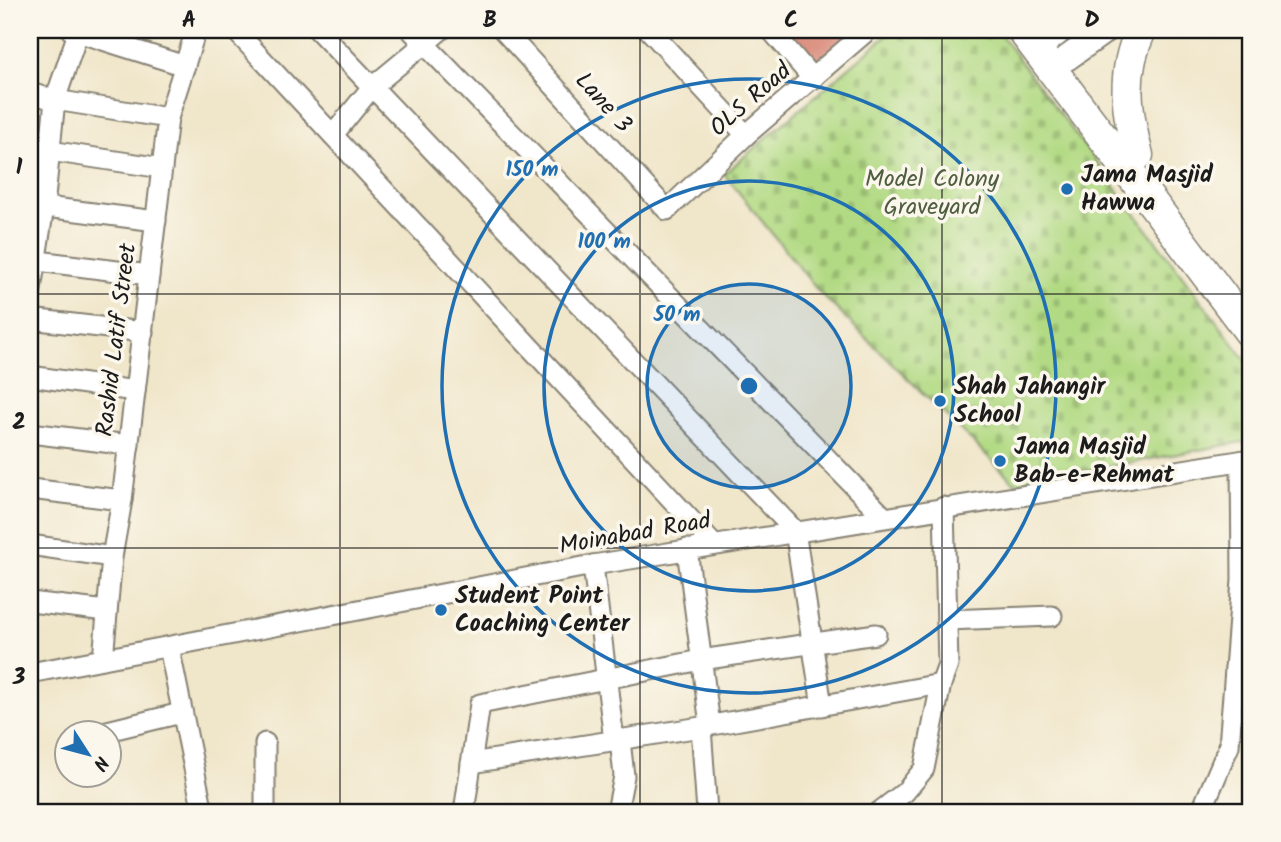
<svg xmlns="http://www.w3.org/2000/svg" width="1281" height="842" viewBox="0 0 1281 842" font-family="Kalam,sans-serif">
<style>
.cemetery{fill:url(#cemetery-stones);stroke:#677b50;stroke-width:2}
.building{fill:#db9181}
.lines{fill:none;stroke-linecap:round;stroke-linejoin:round}
.minor-casing{stroke:#868173;stroke-width:23}
.major-casing{stroke:#868173;stroke-width:28}
.highway-casing{stroke:#868173;stroke-width:33}
.minor{stroke:#fff;stroke-width:19}
.major{stroke:#fff;stroke-width:24}
.highway{stroke:#fff;stroke-width:30}
.grid{fill:none;stroke:#1c1c1c;stroke-width:2;stroke-opacity:0.55}
.ring{fill:none;stroke:#1f6fb2;stroke-width:3.5}
.poi-dot{fill:#1f6fb2;stroke:#fbf7ec;stroke-width:2.5}
.labels{text-anchor:middle;dominant-baseline:central;stroke-width:7;stroke-linejoin:round;paint-order:stroke}
.street-label{font-size:24px;fill:#1c1c1c;stroke:#fbf7ec}
.poi-label{font-size:24px;font-weight:bold;fill:#1c1c1c;stroke:#fbf7ec;text-anchor:start}
.park-label{font-size:24px;fill:#505e40;stroke:#fbf7ec}
.centre{fill:#1f6fb2;stroke:#fbf7ec;stroke-width:3.5}
.ring-label{font-size:21px;text-anchor:middle;font-weight:bold;fill:#1f6fb2;stroke:#fbf7ec;stroke-width:7;stroke-linejoin:round;paint-order:stroke}
.neatline{fill:none;stroke:#1c1c1c;stroke-width:2.5}
.grid-label{font-size:23px;text-anchor:middle;font-weight:bold;fill:#1c1c1c}
</style>
<defs>
<pattern id="cemetery-stones" width="16" height="16" patternUnits="userSpaceOnUse" patternTransform="scale(1.75)"><rect width="16" height="16" fill="#b2da84"/><path d="M2 7V4a2 2 0 0 1 4 0v3zM10 15v-3a2 2 0 0 1 4 0v3z" fill="#98ba71"/></pattern>
</defs>
<rect width="100%" height="100%" fill="#fbf7ec"/>
<filter id="ink" filterUnits="userSpaceOnUse"><feTurbulence type="fractalNoise" baseFrequency=".0143" numOctaves="2"/><feDisplacementMap in="SourceGraphic" scale="14" xChannelSelector="R" yChannelSelector="G"/><feConvolveMatrix kernelMatrix="1 2 1 2 8 2 1 2 1" color-interpolation-filters="sRGB"/></filter>
<filter id="wash" filterUnits="userSpaceOnUse"><feTurbulence type="fractalNoise" baseFrequency=".00686" numOctaves="4" result="noise"/><feDisplacementMap in="SourceGraphic" scale="28" xChannelSelector="R" yChannelSelector="G"/><feGaussianBlur stdDeviation="1.57" result="paint"/><feColorMatrix in="noise" values="0 0 0 0 0 0 0 0 0 0 0 0 0 0 0 0 0 1.4 0 .05"/><feComposite in="paint" operator="in"/></filter>
<g filter="url(#wash)">
<rect width="100%" height="100%" fill="#f0e6ca"/>
<!-- cemetery -->
<polygon class="cemetery" points="893,30 997,30 1251,367 1251,446 1242,442 1016,484 819,292 724,174"/>
<g id="blocks">
<!-- building -->
<polygon class="building" points="780,30 851,30 853,32 812,67"/>
</g>
</g>
<g filter="url(#ink)">
<use href="#blocks" fill-opacity="0" stroke="#868173" stroke-width="2"/>
<g class="lines">
<defs>
<g id="minor">
<polyline points="71,30 185,66"/>
<polyline points="235,30 714,545"/>
<polyline points="318,30 795,531 822,706"/>
<polyline points="411,30 884,517"/>
<polyline points="503,30 667,210 746,135 868,30"/>
<polyline points="649,30 746,135"/>
<polyline points="771,30 813,79"/>
<polyline points="30,93 55,100 168,118"/>
<polyline points="333,135 372,87 441,30"/>
<polyline points="30,148 162,168"/>
<polyline points="30,205 156,221"/>
<polyline points="30,260 149,275"/>
<polyline points="30,296 44,207 55,100 79,30"/>
<polyline points="30,319 143,332"/>
<polyline points="30,376 135,391"/>
<polyline points="30,433 129,445"/>
<polyline points="30,489 122,500"/>
<polyline points="30,545 112,557"/>
<polyline points="687,549 710,725"/>
<polyline points="593,565 614,741"/>
<polyline points="30,602 107,611"/>
<polyline points="947,620 1052,616"/>
<polyline points="169,647 203,812"/>
<polyline points="103,659 112,557 122,500 168,118 196,30"/>
<polyline points="1235,668 1251,689"/>
<polyline points="30,673 593,565 1251,459"/>
<polyline points="701,727 707,812"/>
<polyline points="95,734 181,713"/>
<polyline points="265,743 265,812"/>
<polyline points="471,763 701,727 941,684"/>
<polyline points="464,812 480,704 701,660 876,634"/>
<polyline points="617,812 624,776 620,740"/>
<polyline points="879,812 905,792 924,769 941,684 948,665 944,507"/>
<polyline points="1201,812 1229,746 1242,580 1241,461"/>
</g>
<g id="major">
<polyline points="1037,49 1061,30"/>
<polyline points="1067,58 1106,30"/>
</g>
<g id="highway">
<polyline points="1022,30 1251,334"/>
<path d="M1138,155C1126,111 1121,72 1141,30"/>
</g>
</defs>
<!-- minor casing -->
<use href="#minor" class="minor-casing"/>
<!-- major casing -->
<use href="#major" class="major-casing"/>
<!-- highway casing -->
<use href="#highway" class="highway-casing"/>
<!-- minor -->
<use href="#minor" class="minor"/>
<!-- major -->
<use href="#major" class="major"/>
<!-- highway -->
<use href="#highway" class="highway"/>
</g>
</g>
<!-- grid -->
<path class="grid" d="M340,30V812M640,30V812M942,30V812M30,294H1251M30,548H1251"/>
<!-- distance rings -->
<circle cx="749" cy="386" r="102" fill="#1f6fb2" fill-opacity=".12"/>
<g class="ring">
<circle cx="749" cy="386" r="102"/>
<circle cx="749" cy="386" r="205"/>
<circle cx="749" cy="386" r="307"/>
</g>
<!-- markers -->
<g class="poi-dot">
<circle cx="1067" cy="189" r="7"/>
<circle cx="940" cy="401" r="7"/>
<circle cx="1000" cy="461" r="7"/>
<circle cx="441" cy="610" r="7"/>
</g>
<g class="labels">
<!-- street labels -->
<g class="street-label">
<text transform="translate(751 100) rotate(-41)">OLS Road</text>
<text transform="translate(603 103) rotate(48)">Lane 3</text>
<text transform="translate(117 340) rotate(-83)">Rashid Latif Street</text>
<text transform="translate(635 534) rotate(-10)">Moinabad Road</text>
</g>
<!-- poi labels -->
<g class="poi-label">
<text x="1081" y="175">Jama Masjid<tspan x="1081" dy="28">Hawwa</tspan></text>
<text x="954" y="387">Shah Jahangir<tspan x="954" dy="28">School</tspan></text>
<text x="1014" y="447">Jama Masjid<tspan x="1014" dy="28">Bab-e-Rehmat</tspan></text>
<text x="455" y="596">Student Point<tspan x="455" dy="28">Coaching Center</tspan></text>
</g>
<!-- park labels -->
<g class="park-label">
<text x="932" y="179">Model Colony<tspan x="932" dy="28">Graveyard</tspan></text>
</g>
</g>
<circle cx="749" cy="386" r="10" class="centre"/>
<g class="ring-label">
<text x="532" y="176">150 m</text>
<text x="604" y="248">100 m</text>
<text x="677" y="321">50 m</text>
</g>
<!-- margin -->
<rect width="1281" height="842" fill="none" stroke="#fbf7ec" stroke-width="77"/>
<!-- north arrow -->
<g transform="translate(88 754) rotate(126)"><circle r="33" fill="#fbf7ec" stroke="#a29f99" stroke-width="2"/>
<path d="M0-5L12 26L0 18L-12 26Z" fill="#1f6fb2"/>
<text y="-10" font-size="19" font-weight="bold" text-anchor="middle" fill="#1c1c1c">N</text>
</g>
<rect x="38" y="38" width="1204" height="766" class="neatline"/>
<g class="grid-label">
<text x="189" y="27">A</text>
<text x="490" y="27">B</text>
<text x="791" y="27">C</text>
<text x="1092" y="27">D</text>
<text x="19" y="174">1</text>
<text x="19" y="429">2</text>
<text x="19" y="684">3</text>
</g>
</svg>
